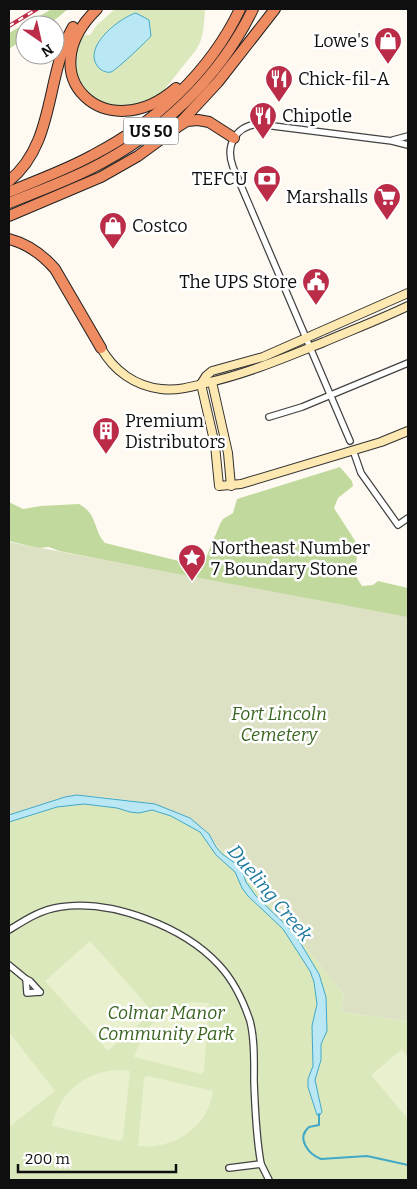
<svg xmlns="http://www.w3.org/2000/svg" width="417" height="1189" viewBox="0 0 417 1189" font-family="Bitter,serif">
<style>
.green{fill:#dae8bc}
.forest{fill:#c1d99c}
.cemetery{fill:#dce1c3}
.pitch{fill:#e9f0ce}
.water{fill:#b9e7f4;stroke:#42a8c8}
.lines{fill:none;stroke-linecap:round;stroke-linejoin:round}
.stream{stroke:#42a8c8;stroke-width:2}
.street-casing{stroke:#424242;stroke-width:8}
.secondary-casing{stroke:#313131;stroke-width:10}
.highway-casing{stroke:#202020;stroke-width:12}
.street{stroke:#fff;stroke-width:5.5}
.secondary{stroke:#fce8b0;stroke-width:8}
.highway{stroke:#ef8b60;stroke-width:10}
.rail-casing{stroke:#bb2c49;stroke-width:4}
.rail{stroke:#fff;stroke-width:2;stroke-dasharray:5.5;stroke-linecap:butt}
.labels{text-anchor:middle;dominant-baseline:central;stroke-width:5;stroke-linejoin:round;paint-order:stroke}
.shield{fill:#fff;stroke:#575757;stroke-width:1}
.shield-label{font-size:16px;font-weight:bold;fill:#0f0f0f}
.poi-label{font-size:18px;fill:#0f0f0f;stroke:#fff;text-anchor:start}
.park-label{font-size:18px;font-style:italic;fill:#3a6521;stroke:#fff}
.water-label{font-size:19px;font-style:italic;fill:#1c799d;stroke:#fff}
</style>
<rect width="100%" height="100%" fill="#fefaf2"/>
<!-- green -->
<g class="green">
<path d="M115,9H205C204,24 204,38 196,50L160,95L130,106H107L89,94L79,80L75,68V53L83,35H90L97,25Z"/>
<polygon points="97,796 132,801 196,824 239,868 291,929 344,995 341,1012 408,1021 408,1180 9,1180 9,815 67,800"/>
</g>
<!-- forest -->
<g class="forest">
<path d="M52,9H68C49,25 50,25 25,25V38L9,49V33Z"/>
<path d="M340,467L352,481L353,486L338,498L334,508L359,547L354,573L362,586L373,585L378,581L408,588V620L59,551L49,547L38,548L9,541V502L23,509L41,506L79,504C98,514 93,530 105,543L179,561L194,568L206,558L220,524L223,519L233,513L237,499Z"/>
</g>
<!-- cemetery -->
<polygon class="cemetery" points="9,542 408,617 408,1021 341,1012 344,995 291,929 239,868 196,824 132,801 97,796 67,800 9,815"/>
<!-- pitch -->
<g class="pitch">
<polygon points="90,941 153,1012 108,1051 45,981"/>
<path d="M192,1002L209,1003L204,1071L201,1074L134,1057C145,1025 160,1011 192,1002Z"/>
<polygon points="9,1032 55,1091 9,1127"/>
<polygon points="402,1049 408,1057 408,1119 371,1075"/>
<path d="M117,1070L130,1071L123,1138L120,1141L52,1126C58,1094 84,1072 117,1070Z"/>
<path d="M148,1076L213,1091C208,1128 173,1150 138,1146L144,1078Z"/>
</g>
<!-- water -->
<g class="water">
<path d="M136,13L149,20L151,36C146,42 115,71 111,72C107,73 103,71 100,69C79,49 119,18 136,13Z"/>
<polygon points="77,795 155,804 190,818 209,834 216,847 222,854 238,865 242,871 246,882 256,896 295,934 319,974 326,997 327,1031 321,1044 321,1060 315,1080 322,1112 319,1116 317,1115 308,1087 308,1079 313,1066 312,1026 317,1004 314,982 310,971 283,929 248,896 242,888 235,872 216,855 200,832 171,816 152,810 139,813 130,812 117,808 84,804 57,807 9,822 9,815 65,797"/>
</g>
<g class="lines">
<!-- stream -->
<path class="stream" d="M319,1114V1125L309,1127C296,1138 308,1154 321,1159L367,1156L408,1165"/>
<defs>
<g id="street">
<polyline points="393,140 408,136"/>
<polyline points="269,417 302,407 408,363"/>
<path d="M350,441L233,167C225,146 235,127 257,124L392,141L408,145"/>
<polyline points="353,450 361,473 398,525 408,518"/>
<path d="M9,930C25,920 40,910 60,907C112,899 184,927 219,965C234,981 243,1000 250,1021C255,1040 254,1062 254,1081C255,1109 256,1137 261,1164"/>
<polyline points="9,965 26,979 27,993 40,992"/>
<polyline points="26,979 30,981 40,992"/>
<polyline points="229,1168 261,1164 269,1180"/>
</g>
<g id="secondary">
<polyline points="408,293 263,357 212,371 206,376 201,384 215,445 219,486 241,484 381,442 408,431"/>
<path d="M101,348C114,371 135,386 161,389C177,391 191,387 206,383C249,373 284,358 324,342C352,330 381,319 408,306"/>
<polyline points="212,382 228,453 231,486"/>
</g>
<g id="highway">
<path d="M97,9C28,76 107,149 176,88"/>
<polyline points="181,122 218,82 275,9"/>
<path d="M9,181C56,143 45,76 73,27"/>
<path d="M9,192C37,180 66,170 93,155C155,123 210,72 240,9"/>
<path d="M9,203C36,192 64,182 90,169C160,134 219,79 253,9"/>
<polyline points="9,216 101,177 138,156 179,126 187,121 198,120 209,122 234,138"/>
<path d="M9,239C28,244 42,254 55,269L101,348"/>
</g>
</defs>
<!-- street casing -->
<use href="#street" class="street-casing"/>
<!-- secondary casing -->
<use href="#secondary" class="secondary-casing"/>
<!-- highway casing -->
<use href="#highway" class="highway-casing"/>
<!-- street -->
<use href="#street" class="street"/>
<!-- secondary -->
<use href="#secondary" class="secondary"/>
<!-- highway -->
<use href="#highway" class="highway"/>
<defs>
<polyline id="rail" points="9,26 37,9"/>
</defs>
<!-- rail casing -->
<use href="#rail" class="rail-casing"/>
<!-- rail -->
<use href="#rail" class="rail"/>
</g>
<!-- icons -->
<defs>
<symbol id="shop-pin" viewBox="-11 -11 22 30"><path d="M0 17L-7.5 6A9.5 9.5 0 1 1 7.5 6Z" fill="#bb2c49" stroke="#fff"/><path d="M-5-2.5h2.3a2.7 3.5 0 0 1 5.4 0H5L5.5 6h-11ZM-1.5-2.5h3a1.5 2.3 0 0 0-3 0Z" fill="#fff"/></symbol>
<symbol id="restaurant-pin" viewBox="-11 -11 22 30"><path d="M0 17L-7.5 6A9.5 9.5 0 1 1 7.5 6Z" fill="#bb2c49" stroke="#fff"/><path d="M-5-6h1v4h1v-4h1v4h1v-4h1v5L-1.5 .5V6h-2V.5L-5-1ZM5-6V6H3V1.5H1.5Q1.5-4 5-6Z" fill="#fff"/></symbol>
<symbol id="bank-pin" viewBox="-11 -11 22 30"><path d="M0 17L-7.5 6A9.5 9.5 0 1 1 7.5 6Z" fill="#bb2c49" stroke="#fff"/><path d="M-6-4H6V4H-6ZM0-2.3a2.3 2.3 0 1 0 0 4.6a2.3 2.3 0 1 0 0-4.6Z" fill="#fff"/></symbol>
<symbol id="supermarket-pin" viewBox="-11 -11 22 30"><path d="M0 17L-7.5 6A9.5 9.5 0 1 1 7.5 6Z" fill="#bb2c49" stroke="#fff"/><path d="M-6-5.5h2.5l.6 2H6L4.5 2H-2.5L-4.4-4H-6ZM-1.5 3.2a1.3 1.3 0 1 0 .1 0ZM3 3.2a1.3 1.3 0 1 0 .1 0Z" fill="#fff"/></symbol>
<symbol id="civic-pin" viewBox="-11 -11 22 30"><path d="M0 17L-7.5 6A9.5 9.5 0 1 1 7.5 6Z" fill="#bb2c49" stroke="#fff"/><path d="M-.6-6.5H3V-4.5H.6V-3L4-1V1h2V6H-6V1h2V-1L-.6-3ZM-1.2 2.5V6h2.4V2.5Z" fill="#fff"/></symbol>
<symbol id="building-pin" viewBox="-11 -11 22 30"><path d="M0 17L-7.5 6A9.5 9.5 0 1 1 7.5 6Z" fill="#bb2c49" stroke="#fff"/><path d="M-4-6H4V6H1V3H-1V6H-4ZM-2.5-4.3h1.7v1.8h-1.7ZM.8-4.3h1.7v1.8H.8ZM-2.5-1h1.7V.8h-1.7ZM.8-1h1.7V.8H.8Z" fill="#fff"/></symbol>
<symbol id="sight-pin" viewBox="-11 -11 22 30"><path d="M0 17L-7.5 6A9.5 9.5 0 1 1 7.5 6Z" fill="#bb2c49" stroke="#fff"/><path d="M0-6L1.8-2.2L6-1.7L2.9 1.2L3.7 5.4L0 3.3L-3.7 5.4L-2.9 1.2L-6-1.7L-1.8-2.2Z" fill="#fff"/></symbol>
</defs>
<g fill-rule="evenodd">
<use href="#shop-pin" x="372" y="25" width="32" height="43"/>
<use href="#restaurant-pin" x="263" y="63" width="32" height="43"/>
<use href="#restaurant-pin" x="247" y="100" width="32" height="43"/>
<use href="#bank-pin" x="251" y="163" width="32" height="43"/>
<use href="#supermarket-pin" x="371" y="181" width="32" height="43"/>
<use href="#shop-pin" x="97" y="210" width="32" height="43"/>
<use href="#civic-pin" x="300" y="266" width="32" height="43"/>
<use href="#building-pin" x="90" y="415" width="32" height="43"/>
<use href="#sight-pin" x="176" y="542" width="32" height="43"/>
</g>
<g class="labels">
<!-- shield labels -->
<rect class="shield" x="123.5" y="117.5" width="55" height="27" rx="4"/>
<g class="shield-label">
<text x="151" y="131">US 50</text>
</g>
<!-- poi labels -->
<g class="poi-label">
<text x="369" y="41" text-anchor="end">Lowe's</text>
<text x="298" y="79">Chick-fil-A</text>
<text x="282" y="116">Chipotle</text>
<text x="248" y="179" text-anchor="end">TEFCU</text>
<text x="368" y="197" text-anchor="end">Marshalls</text>
<text x="132" y="226">Costco</text>
<text x="297" y="282" text-anchor="end">The UPS Store</text>
<text x="125" y="421">Premium<tspan x="125" dy="21">Distributors</tspan></text>
<text x="211" y="548">Northeast Number<tspan x="211" dy="21">7 Boundary Stone</tspan></text>
</g>
<!-- park labels -->
<g class="park-label">
<text x="279" y="714">Fort Lincoln<tspan x="279" dy="21">Cemetery</tspan></text>
<text x="166" y="1013">Colmar Manor<tspan x="166" dy="21">Community Park</tspan></text>
</g>
<!-- water labels -->
<g class="water-label">
<text transform="translate(270 893) rotate(50)">Dueling Creek</text>
</g>
</g>
<!-- border -->
<rect width="417" height="1189" fill="none" stroke="#0f0f0f" stroke-width="20"/>
<!-- north arrow -->
<g transform="translate(40 40) rotate(146)"><circle r="24" fill="#ffffff" stroke="#9f9f9f"/>
<path d="M0-4L9 19L0 12L-9 19Z" fill="#bb2c49"/>
<text y="-8" font-size="14" font-weight="bold" text-anchor="middle" fill="#0f0f0f">N</text>
</g>
<!-- scale -->
<path d="M18 1164v8h158v-8" fill="none" stroke="#0f0f0f" stroke-width="2.5"/>
<text x="25" y="1164" font-size="15" fill="#0f0f0f" stroke="#ffffff" stroke-width="4" paint-order="stroke">200 m</text>
</svg>
